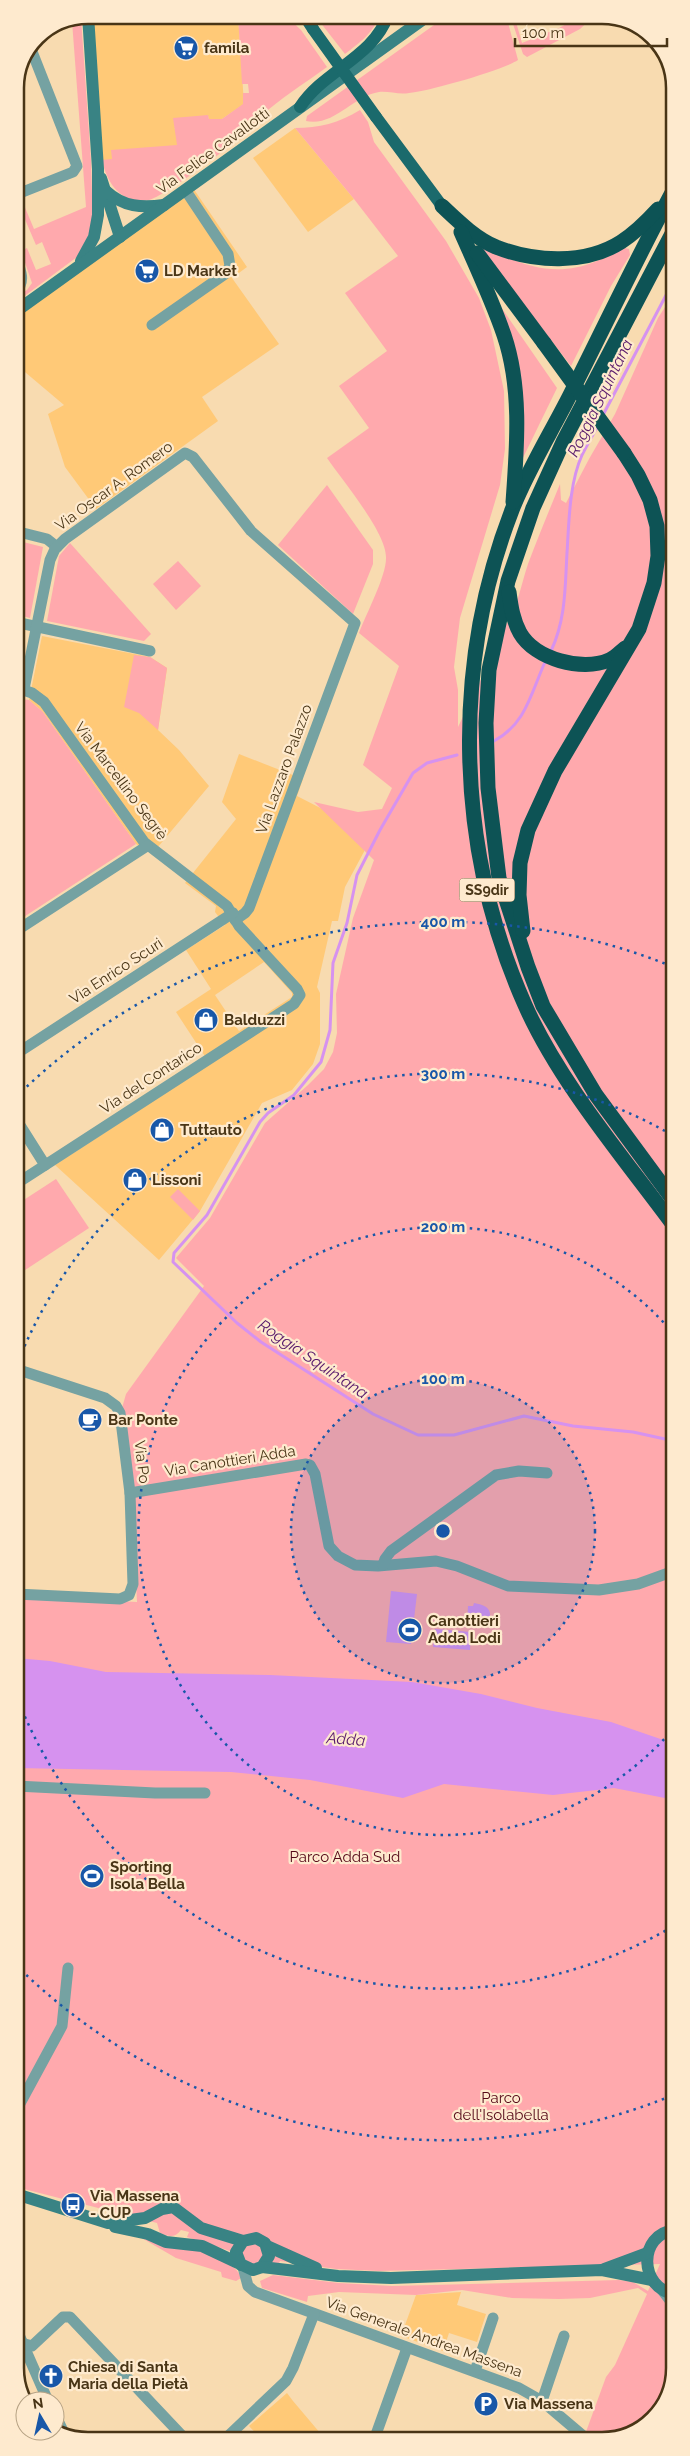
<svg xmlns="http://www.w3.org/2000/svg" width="690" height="2456" viewBox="0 0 690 2456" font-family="Raleway,sans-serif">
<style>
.built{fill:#ffc977;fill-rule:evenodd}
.green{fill:#ffa9ad}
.water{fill:#d692ef}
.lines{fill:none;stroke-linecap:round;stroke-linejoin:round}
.stream{stroke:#d692ef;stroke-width:3}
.street{stroke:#75a2a2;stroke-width:11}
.secondary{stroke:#398384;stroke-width:12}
.primary{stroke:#1b6a6c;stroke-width:12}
.highway{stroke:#0d5355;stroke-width:15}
.primary-bridge{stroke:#1b6a6c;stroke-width:12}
.highway-bridge{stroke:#0d5355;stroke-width:15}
.ring{fill:none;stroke:#1857a8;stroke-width:2.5;stroke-dasharray:2.5 5}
.labels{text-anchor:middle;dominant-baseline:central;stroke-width:4.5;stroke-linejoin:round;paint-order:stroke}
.shield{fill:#feeace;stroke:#7f6b4d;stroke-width:1}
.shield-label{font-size:14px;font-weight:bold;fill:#493516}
.poi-label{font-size:15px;font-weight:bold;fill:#493516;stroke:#feeace;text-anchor:start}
.street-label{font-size:15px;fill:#493516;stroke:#feeace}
.park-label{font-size:15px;fill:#560a19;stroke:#feeace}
.water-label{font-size:16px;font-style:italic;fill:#57186b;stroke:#feeace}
.rim{fill:none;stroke:#493516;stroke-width:2.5}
.centre{fill:#1857a8;stroke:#feeace;stroke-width:2.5}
.ring-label{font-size:15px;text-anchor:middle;font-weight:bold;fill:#1857a8;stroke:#feeace;stroke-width:4.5;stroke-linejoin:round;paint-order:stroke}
</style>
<rect width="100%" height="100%" fill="#f8dbb0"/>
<!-- built -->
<g class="built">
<polygon points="92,15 238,15 244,104 222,119 209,119 208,116 174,129 177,129 179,163 101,168"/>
<polygon points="295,128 354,199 308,232 253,158"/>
<polygon points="193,188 247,267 232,278 279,344 202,397 218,421 96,509 65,467 48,414 64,405 19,367 15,359 15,313"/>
<polygon points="42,636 150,657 167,668 158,730 179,750 209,786 152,854 136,844 43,712 29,700"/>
<path d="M239,754L303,779L297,796L373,835L345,887L338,921H332L317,987L320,993V1044L313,1064L292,1090L262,1103L200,1211L159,1260L55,1165L210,1064L176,1012L211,989L186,950L225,925L215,912L216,906L185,883L236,819L222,802ZM264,962L292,993V997L239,1031L215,995Z"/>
<polygon points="461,2292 457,2305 486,2314 477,2342 449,2333 443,2351 401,2336 416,2295"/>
<polygon points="287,2393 293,2401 326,2440 262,2440 249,2426"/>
</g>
<!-- green -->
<g class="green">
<path d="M238,15H285L301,30L327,67C304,84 279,99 259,118C252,123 247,132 241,137C225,150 165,196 149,200C121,205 107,183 102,160L112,159L111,150L177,145L173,118L208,115L209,119H222L243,104V93H249L248,84H242Z"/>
<path d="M319,15H379C374,33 359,43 345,54L320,22Z"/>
<path d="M448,15H506L518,60C503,70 429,91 409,93C399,95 389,91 379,92C353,96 334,127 306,121L307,116Z"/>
<polygon points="510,15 514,15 522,43 559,28 581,16 594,16 580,29 527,57 523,54"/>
<polygon points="81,18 91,161 93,227 77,257 15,303 15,297 27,290 32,283 21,251 27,248 36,270 51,264 42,242 36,245 18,203 15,204 15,201 21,198 34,229 86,207 72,21"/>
<path d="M360,110L368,122L374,142L446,241L479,298L491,330L504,391L505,449L500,485L460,618L454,667L458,690V727L503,634L505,624L508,623C518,604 521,585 528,564C538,537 549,511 560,484L561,500L566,503L589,459L615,414L658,318L674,293L675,2368L660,2413L617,2440H583L606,2377L615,2365L647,2294L638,2288L590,2298L559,2299L512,2298L462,2290L416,2295L339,2292L308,2296L307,2302L262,2288L260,2281L273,2275L339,2283L392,2286L619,2280L633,2282L648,2291L660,2264L379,2271L336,2269L280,2261L278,2266L262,2261L252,2266L230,2251L187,2237L189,2232L181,2230C175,2238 169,2237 160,2233L157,2223L16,2187V1596L137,1602L132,1493L122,1408L126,1394L204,1286L176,1258L210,1218L265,1123L308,1085L324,1069L333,1052L337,1033L336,994L353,918L374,860L314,802L358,812L382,809L392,788L363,765L399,666L359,633C366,614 387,575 386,557C386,532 342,480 327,458L369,428L339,386L387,351L345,293L398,256L354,199L295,128C319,128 339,123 360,110Z"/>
<path d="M476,243C518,263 551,280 597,261C607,257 616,252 625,248L629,249L630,255L611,286L571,366Z"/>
<polygon points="494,297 557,388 519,466 522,425"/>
<polygon points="327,485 373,550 373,564 353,614 278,545"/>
<polygon points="15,540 43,547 30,618 15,614"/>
<polygon points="70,543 151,634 144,641 47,621 59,556"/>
<polygon points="178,561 201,586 176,610 153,584"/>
<polygon points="134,655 150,657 167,668 158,730 139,713 124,707"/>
<polygon points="15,698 29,700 43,712 136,844 16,922"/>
<polygon points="56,1179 89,1228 16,1276 16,1205"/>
<polygon points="178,1189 200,1211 193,1220 170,1197"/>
<path d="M140,2237C164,2242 234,2252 241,2278L236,2281L222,2277L221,2272L176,2258Z"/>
</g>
<!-- water -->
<g class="water">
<polygon points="391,1591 417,1594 411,1644 386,1642"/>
<path d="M474,1603C487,1605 494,1610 488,1624L479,1626L467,1623L468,1606H473Z"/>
<polygon points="435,1629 471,1632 470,1650 433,1647"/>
<polygon points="16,1658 50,1661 106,1672 270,1675 412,1682 481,1694 537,1708 611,1722 675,1744 675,1800 614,1788 553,1795 444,1784 403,1798 310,1780 231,1772 16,1768"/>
</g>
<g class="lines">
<!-- stream -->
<g class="stream">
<polyline points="602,417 674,280"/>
<path d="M551,651C566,619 565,587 567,553C569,523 569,484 582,455C587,445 593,435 598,425"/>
<path d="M494,741C526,724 531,693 545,662"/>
<polyline points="457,755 427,763 413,773 380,830 357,875 347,923 333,963 330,1030 321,1062 294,1095 268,1113 260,1122 207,1215 174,1253 173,1262 237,1323 261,1342 373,1414 418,1435 454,1435 524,1416 573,1426 633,1432 674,1441"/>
</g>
<!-- street -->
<g class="street">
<polyline points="15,195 73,172 77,166 31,49"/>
<path d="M15,256C20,268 27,282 15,292"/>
<polyline points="152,325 225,274 230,266 228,254 186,191"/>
<polyline points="15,531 47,539 57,547"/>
<polyline points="15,622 150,651"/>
<polyline points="15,687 32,693 44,702 144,842 227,906 239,926 297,989 300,995 294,1004 16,1184"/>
<polyline points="24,689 50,560 55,549 65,539 185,453 193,457 251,531 355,623 249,908 245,913 235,920"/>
<polyline points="16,931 147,846"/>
<polyline points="16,1054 233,913"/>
<polyline points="16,1119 45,1165"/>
<polyline points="16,1369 105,1398 116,1406 120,1413 130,1493 133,1584 129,1595 120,1599 16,1594"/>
<polyline points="130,1493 306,1464 310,1465 315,1474 329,1546 338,1556 355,1565 378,1566 436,1561 457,1566 508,1586 599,1590 638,1584 674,1571"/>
<polyline points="383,1565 385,1559 391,1551 496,1475 519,1471 547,1473"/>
<polyline points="16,1786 155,1793 205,1793"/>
<polyline points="16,2111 62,2026 68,1968"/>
<polyline points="243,2267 248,2286 255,2292 519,2388 542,2401 588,2440"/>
<polyline points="662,2290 675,2307"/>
<polyline points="16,2328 48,2401"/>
<polyline points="25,2344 32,2346 63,2317 70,2317 187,2441"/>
<polyline points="475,2371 493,2318"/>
<polyline points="542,2401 564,2336"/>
<polyline points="55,2414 64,2433"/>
<polyline points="224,2440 286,2381 293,2368 314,2314"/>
<polyline points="374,2440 407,2348"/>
</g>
<!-- secondary -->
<g class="secondary">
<polyline points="101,178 120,237"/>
<path d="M106,191C123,207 142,208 164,205"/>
<polyline points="81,261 94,237 98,215 98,169 88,15"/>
<polyline points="15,312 429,15"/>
<polyline points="16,2194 108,2223 145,2218 162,2209 173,2207 201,2228 243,2241"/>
<polyline points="115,2227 148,2234 166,2242 202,2246 253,2270 262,2267 269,2256 265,2243 256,2238 243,2241 236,2252 241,2265"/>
<path d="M675,2230C637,2234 639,2289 675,2294"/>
<polyline points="267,2246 316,2268"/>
<polyline points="262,2267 338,2276 391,2278 602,2270 652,2280"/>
<polyline points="604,2269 647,2253"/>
</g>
<!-- primary -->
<g class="primary">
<polyline points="304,15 313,29"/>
<path d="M300,107C324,70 373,58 388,15"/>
<polyline points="376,117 442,206"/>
</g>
<!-- highway -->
<g class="highway">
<path d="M674,189C638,256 605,325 571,393C552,431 527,471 512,510C451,668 456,850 525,1005C559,1082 624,1158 674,1226"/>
<path d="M442,206C458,221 475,238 496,247C534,262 585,265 621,242C635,233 647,221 658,209"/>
<polyline points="674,230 563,442 533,508 508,581 489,670 486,723 488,788 499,878 528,967 543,1006 596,1095 674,1201"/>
<path d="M461,232C476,266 492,300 504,335C522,388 517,447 513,502"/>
<polyline points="477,253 544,343"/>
<path d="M509,592C511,607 513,620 520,633C535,659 582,672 609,660C615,658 620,652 625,648"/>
<polyline points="523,931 519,895 520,863 528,830 555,771 639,629 654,583 658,556 657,526 650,500 638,475 624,453"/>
</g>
<!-- primary-bridge -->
<polyline class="primary-bridge" points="313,29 376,117"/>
<!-- highway-bridge -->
<polyline class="highway-bridge" points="544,343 624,453"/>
</g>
<!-- distance rings -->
<circle cx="443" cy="1531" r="152" fill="#1857a8" fill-opacity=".12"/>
<g class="ring">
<circle cx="443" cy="1531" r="152"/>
<path d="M674 1728A304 304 0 1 1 674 1334"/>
<path d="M672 1927A457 457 0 0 1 16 1695M16 1367A457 457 0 0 1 672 1135"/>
<path d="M671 2096A609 609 0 0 1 20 1969M16 1097A609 609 0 0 1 671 966"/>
</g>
<!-- icons -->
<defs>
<symbol id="supermarket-disc" viewBox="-11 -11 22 22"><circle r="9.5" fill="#1857a8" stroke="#feeace"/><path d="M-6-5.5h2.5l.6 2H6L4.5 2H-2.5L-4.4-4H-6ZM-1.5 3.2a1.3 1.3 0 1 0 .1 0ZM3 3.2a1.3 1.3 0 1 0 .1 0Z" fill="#fff"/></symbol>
<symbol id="shop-disc" viewBox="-11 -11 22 22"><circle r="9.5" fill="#1857a8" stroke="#feeace"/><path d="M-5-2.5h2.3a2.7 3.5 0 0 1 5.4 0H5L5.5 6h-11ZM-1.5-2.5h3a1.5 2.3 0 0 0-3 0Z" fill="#fff"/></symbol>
<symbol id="cafe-disc" viewBox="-11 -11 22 22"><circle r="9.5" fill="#1857a8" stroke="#feeace"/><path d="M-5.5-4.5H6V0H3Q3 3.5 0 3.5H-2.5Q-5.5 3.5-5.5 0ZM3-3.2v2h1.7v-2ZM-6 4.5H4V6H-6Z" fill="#fff"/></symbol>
<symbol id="stadium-disc" viewBox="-11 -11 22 22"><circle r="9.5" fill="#1857a8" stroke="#feeace"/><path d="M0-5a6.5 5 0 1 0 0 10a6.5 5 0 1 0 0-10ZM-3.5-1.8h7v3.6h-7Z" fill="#fff"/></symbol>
<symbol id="bus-disc" viewBox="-11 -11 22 22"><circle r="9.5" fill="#1857a8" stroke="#feeace"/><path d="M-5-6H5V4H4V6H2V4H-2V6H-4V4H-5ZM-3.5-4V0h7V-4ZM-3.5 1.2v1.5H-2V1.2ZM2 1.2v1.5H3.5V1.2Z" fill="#fff"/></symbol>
<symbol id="church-disc" viewBox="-11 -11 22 22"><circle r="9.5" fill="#1857a8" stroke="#feeace"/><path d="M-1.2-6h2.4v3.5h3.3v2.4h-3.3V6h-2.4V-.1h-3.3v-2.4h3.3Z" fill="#fff"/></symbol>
<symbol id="parking-disc" viewBox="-11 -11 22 22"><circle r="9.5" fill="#1857a8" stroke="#feeace"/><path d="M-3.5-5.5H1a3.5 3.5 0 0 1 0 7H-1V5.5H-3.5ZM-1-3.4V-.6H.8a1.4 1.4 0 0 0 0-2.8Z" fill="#fff"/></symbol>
</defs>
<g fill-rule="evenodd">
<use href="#supermarket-disc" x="172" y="34" width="28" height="28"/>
<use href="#supermarket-disc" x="133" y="257" width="28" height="28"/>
<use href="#shop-disc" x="192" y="1006" width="28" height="28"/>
<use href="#shop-disc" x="148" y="1116" width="28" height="28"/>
<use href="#shop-disc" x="121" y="1166" width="28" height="28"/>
<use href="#cafe-disc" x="76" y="1406" width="28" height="28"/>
<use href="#stadium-disc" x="396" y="1616" width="28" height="28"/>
<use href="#stadium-disc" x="78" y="1862" width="28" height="28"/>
<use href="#bus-disc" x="59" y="2191" width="28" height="28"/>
<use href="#church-disc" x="37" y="2362" width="28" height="28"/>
<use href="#parking-disc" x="472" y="2390" width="28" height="28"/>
</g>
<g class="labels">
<!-- shield labels -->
<rect class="shield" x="459.5" y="878.5" width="55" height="23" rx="4"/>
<g class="shield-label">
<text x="487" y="890">SS9dir</text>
</g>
<!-- poi labels -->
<g class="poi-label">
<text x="204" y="48">famila</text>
<text x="164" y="271">LD Market</text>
<text x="224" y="1020">Balduzzi</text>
<text x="180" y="1130">Tuttauto</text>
<text x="152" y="1180">Lissoni</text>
<text x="108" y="1420">Bar Ponte</text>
<text x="428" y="1621">Canottieri<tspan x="428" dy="17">Adda Lodi</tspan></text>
<text x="110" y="1867">Sporting<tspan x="110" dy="17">Isola Bella</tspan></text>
<text x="90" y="2196">Via Massena<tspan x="90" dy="17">- CUP</tspan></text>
<text x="68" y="2367">Chiesa di Santa<tspan x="68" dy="17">Maria della Pietà</tspan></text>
<text x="504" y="2404">Via Massena</text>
</g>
<!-- street labels -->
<g class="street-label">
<text transform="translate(213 151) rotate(-36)">Via Felice Cavallotti</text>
<text transform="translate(114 486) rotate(-36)">Via Oscar A. Romero</text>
<text transform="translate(284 769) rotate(-70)">Via Lazzaro Palazzo</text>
<text transform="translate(121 781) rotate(53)">Via Marcellino Segrè</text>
<text transform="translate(116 971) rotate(-33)">Via Enrico Scuri</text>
<text transform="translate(151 1078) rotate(-33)">Via del Contarico</text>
<text transform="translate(230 1461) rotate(-9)">Via Canottieri Adda</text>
<text transform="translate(142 1462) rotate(83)">Via Po</text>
<text transform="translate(424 2337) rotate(20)">Via Generale Andrea Massena</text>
</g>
<!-- park labels -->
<g class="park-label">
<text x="345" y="1857">Parco Adda Sud</text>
<text x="501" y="2098">Parco<tspan x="501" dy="17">dell'Isolabella</tspan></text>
</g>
<!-- water labels -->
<g class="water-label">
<text transform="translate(600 398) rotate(-64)">Roggia Squintana</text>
<text transform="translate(313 1359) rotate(34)">Roggia Squintana</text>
<text transform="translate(346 1739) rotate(4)">Adda</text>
</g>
</g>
<!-- crop -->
<path d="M0 0H690V2456H0ZM88 24H602A64 64 0 0 1 666 88V2368A64 64 0 0 1 602 2432H88A64 64 0 0 1 24 2368V88A64 64 0 0 1 88 24Z" fill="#feeace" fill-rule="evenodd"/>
<path class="rim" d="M88 24H602A64 64 0 0 1 666 88V2368A64 64 0 0 1 602 2432H88A64 64 0 0 1 24 2368V88A64 64 0 0 1 88 24Z"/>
<circle cx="443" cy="1531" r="8" class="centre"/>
<g class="ring-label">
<text x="443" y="927">400 m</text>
<text x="443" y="1079">300 m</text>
<text x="443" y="1232">200 m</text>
<text x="443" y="1384">100 m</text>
</g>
<!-- north arrow -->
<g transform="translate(40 2416) rotate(351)"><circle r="24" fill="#feeace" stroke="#b6a284"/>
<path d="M0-4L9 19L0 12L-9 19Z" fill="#1857a8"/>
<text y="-8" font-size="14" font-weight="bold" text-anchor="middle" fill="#493516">N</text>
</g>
<!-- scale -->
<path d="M515 38v8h152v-8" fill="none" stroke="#493516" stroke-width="2.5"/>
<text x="522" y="38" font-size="15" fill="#493516" stroke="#feeace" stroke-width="4" paint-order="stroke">100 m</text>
</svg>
